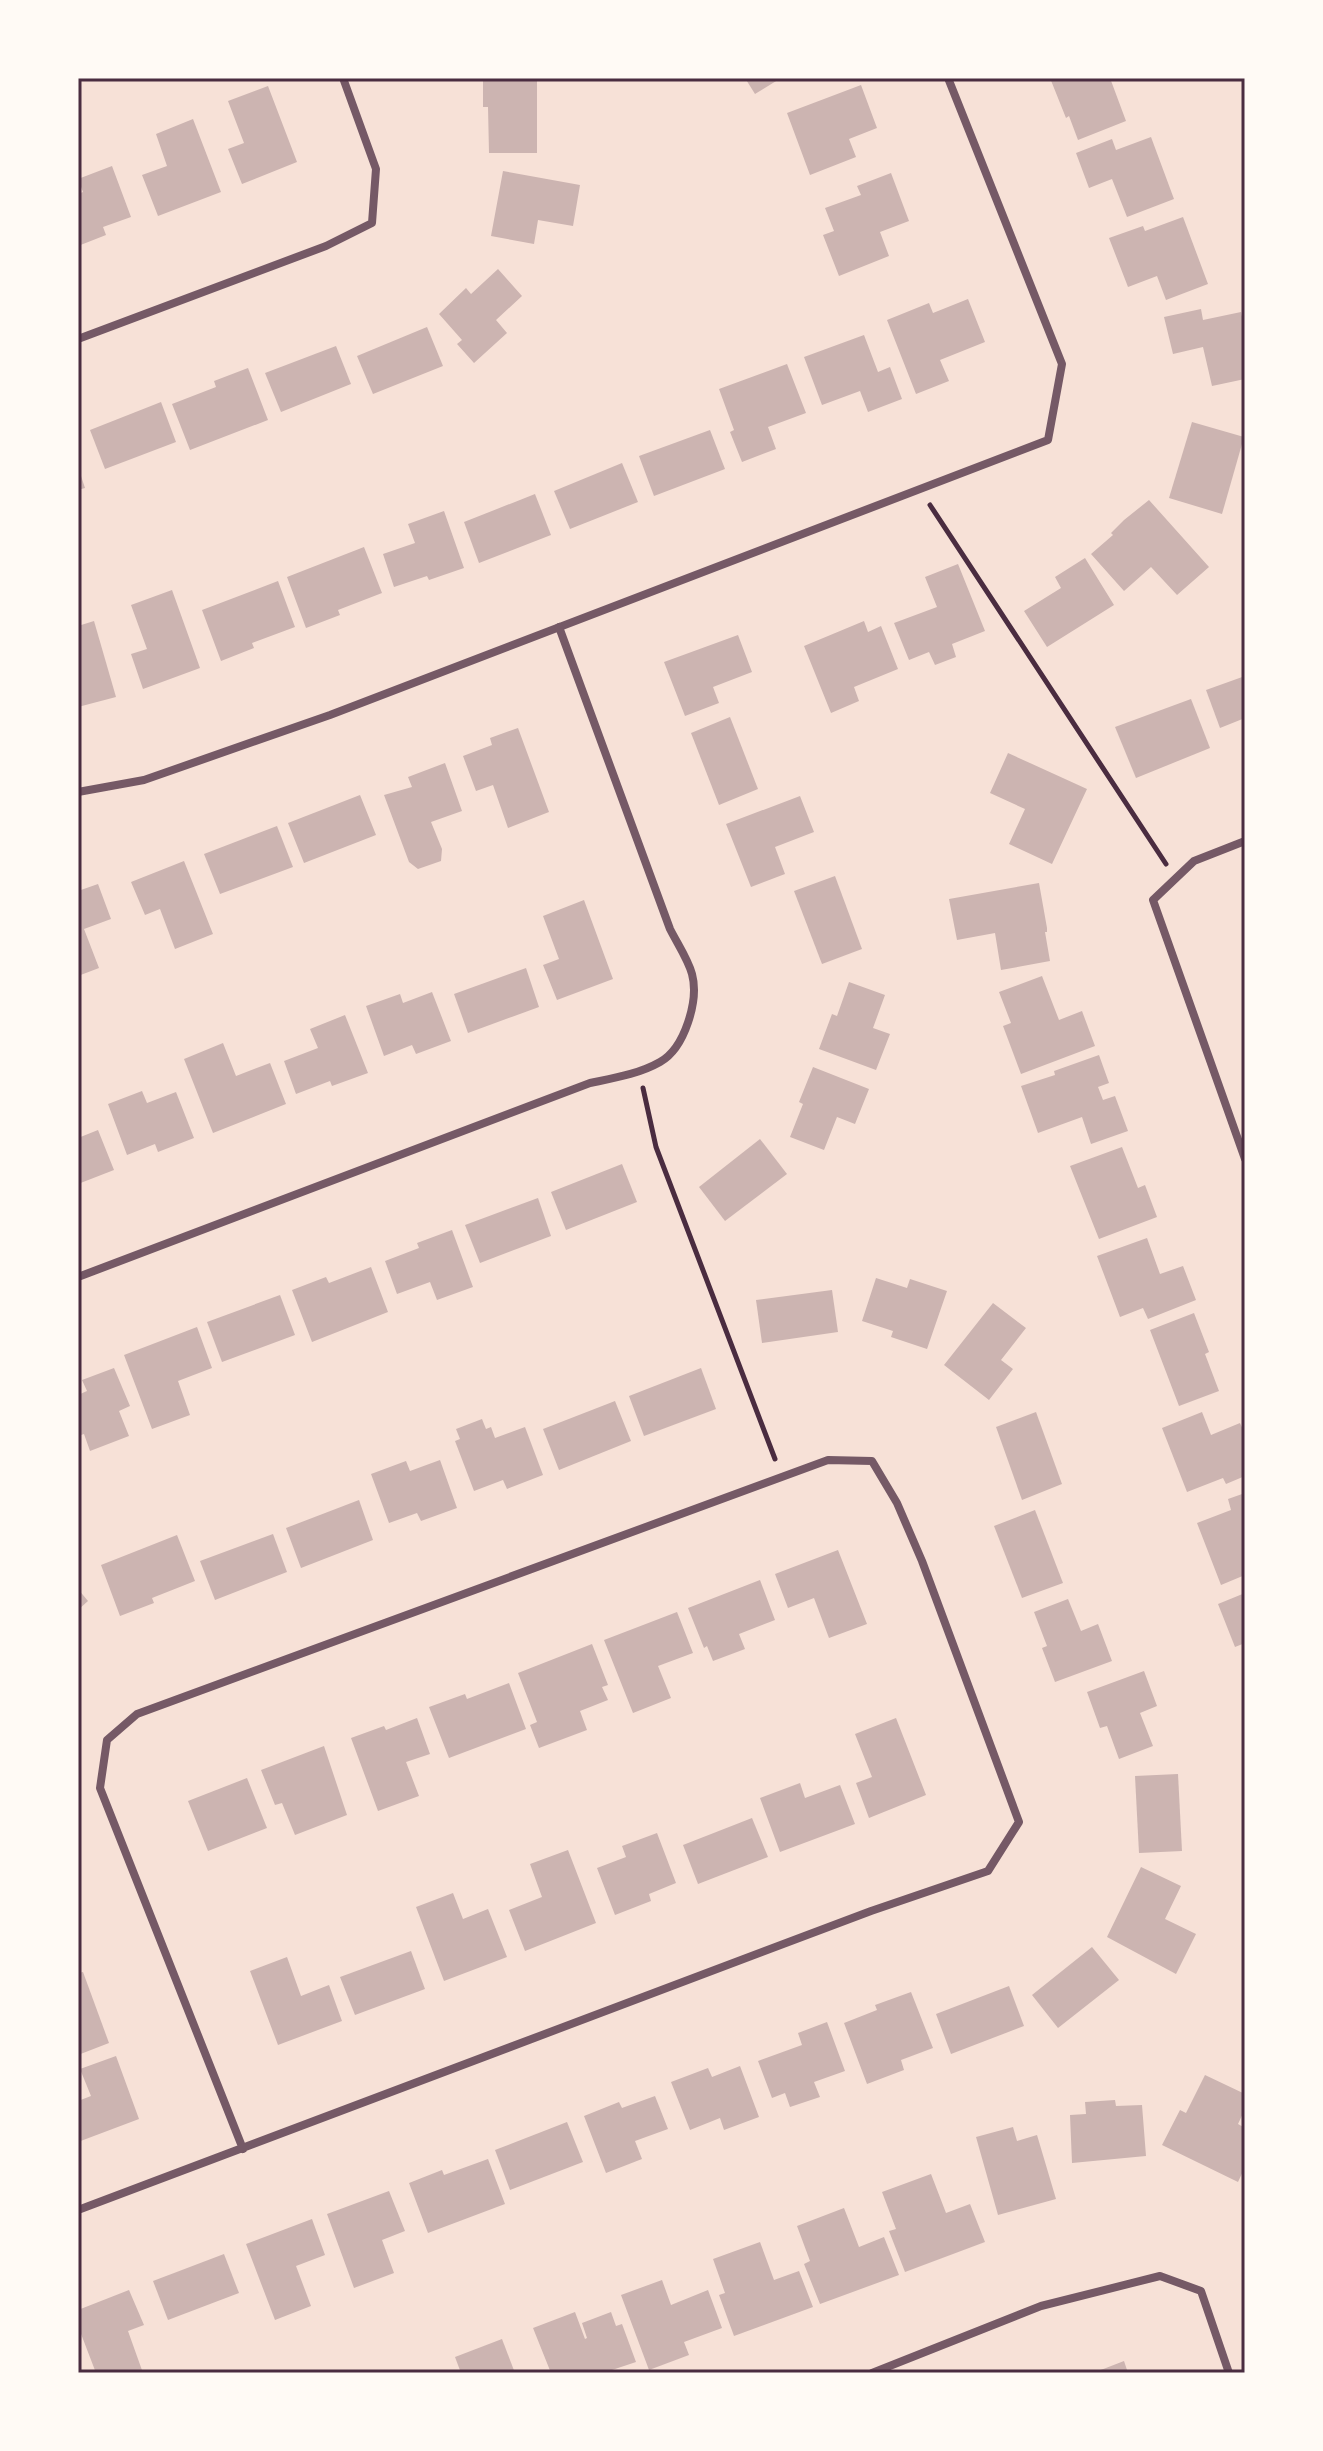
<svg xmlns="http://www.w3.org/2000/svg" width="1323" height="2451" viewBox="0 0 1323 2451" font-family="'Source Sans 3',sans-serif">
<style>
.building{fill:#ccb4b1}
.lines{fill:none;stroke-linecap:round;stroke-linejoin:round}
.path{stroke:#4a2c40;stroke-width:5}
.minor{stroke:#755966;stroke-width:8}
.neatline{fill:none;stroke:#4a2c40;stroke-width:3}
</style>
<rect width="100%" height="100%" fill="#f7e1d7"/>
<!-- building -->
<g class="building">
<polygon points="483,78 537,78 537,153 489,153 488,107 483,107"/>
<polygon points="745,78 781,78 755,94"/>
<polygon points="1050,78 1110,78 1126,121 1078,140 1069,116 1066,118"/>
<polygon points="861,85 877,128 849,139 856,157 810,175 787,113"/>
<polygon points="268,86 297,162 242,184 228,149 244,143 228,101"/>
<polygon points="193,119 221,192 158,216 142,175 167,166 156,134"/>
<polygon points="1151,137 1174,199 1127,217 1112,179 1089,188 1076,153 1112,139 1116,150"/>
<polygon points="112,166 131,217 103,227 106,235 78,246 78,194 83,192 78,179"/>
<polygon points="503,171 580,185 573,226 538,220 534,244 491,236"/>
<polygon points="891,173 909,221 880,232 889,256 839,276 823,235 834,231 825,208 861,195 857,186"/>
<polygon points="1183,217 1208,284 1166,300 1157,276 1128,287 1109,238 1143,226 1145,231"/>
<polygon points="498,269 522,296 496,320 507,333 474,363 457,344 462,340 439,314 466,288 471,294"/>
<polygon points="968,299 985,342 940,360 949,381 916,394 887,320 929,303 933,313"/>
<polygon points="1201,309 1203,320 1241,312 1245,331 1245,379 1212,386 1203,347 1173,354 1164,317"/>
<polygon points="427,327 443,366 373,394 357,356"/>
<polygon points="864,335 878,372 890,367 902,399 868,412 860,391 822,405 804,357"/>
<polygon points="336,346 351,384 281,412 265,373"/>
<polygon points="787,364 806,413 768,427 776,449 742,462 730,432 734,430 719,389"/>
<polygon points="248,368 268,420 190,450 172,404 216,387 214,381"/>
<polygon points="161,402 176,442 105,469 90,430"/>
<polygon points="1192,422 1244,437 1222,514 1169,498"/>
<polygon points="710,430 725,469 654,496 639,456"/>
<polygon points="622,463 638,502 570,529 554,491"/>
<polygon points="78,467 85,488 78,490"/>
<polygon points="535,494 551,535 479,563 464,522"/>
<polygon points="1149,500 1209,567 1177,595 1151,567 1124,591 1091,554 1113,535 1111,533 1124,520"/>
<polygon points="444,511 464,568 429,580 427,576 394,587 383,554 415,543 408,524"/>
<polygon points="364,547 382,593 338,610 340,615 306,628 287,577"/>
<polygon points="1085,558 1114,605 1047,647 1024,611 1061,588 1055,577"/>
<polygon points="958,564 985,631 952,644 956,657 935,665 929,652 909,660 894,623 937,607 925,577"/>
<polygon points="278,581 295,627 252,643 254,648 221,661 202,610"/>
<polygon points="172,590 200,668 143,689 131,654 147,649 131,605"/>
<polygon points="94,621 116,697 78,707 78,626"/>
<polygon points="864,621 868,632 881,626 898,669 854,687 859,701 831,713 804,646"/>
<polygon points="738,635 752,672 713,687 719,703 685,716 664,662"/>
<polygon points="1245,676 1245,718 1220,728 1206,690"/>
<polygon points="1191,699 1210,748 1136,778 1115,727"/>
<polygon points="730,717 758,789 719,805 691,733"/>
<polygon points="518,728 549,812 508,828 493,785 476,791 463,756 492,745 490,738"/>
<polygon points="1008,753 1087,789 1052,864 1009,844 1025,809 990,793"/>
<polygon points="445,763 462,811 431,822 442,849 441,861 418,869 409,862 384,795 412,787 408,777"/>
<polygon points="360,795 376,835 304,863 288,823"/>
<polygon points="800,796 814,832 775,847 785,874 751,887 726,824"/>
<polygon points="277,826 293,867 220,894 204,854"/>
<polygon points="184,861 213,934 175,949 160,909 145,915 131,882"/>
<polygon points="835,876 862,949 822,964 794,891"/>
<polygon points="1039,883 1047,928 1047,932 1045,932 1050,961 1001,970 995,933 957,940 949,899"/>
<polygon points="98,884 111,919 84,929 99,968 78,976 78,891"/>
<polygon points="584,900 613,979 557,1000 543,965 559,959 543,916"/>
<polygon points="526,968 539,1007 468,1033 454,994"/>
<polygon points="1042,976 1059,1020 1082,1011 1095,1046 1021,1074 1003,1026 1011,1023 999,992"/>
<polygon points="849,982 885,995 873,1028 890,1034 876,1070 819,1049 832,1014 837,1016"/>
<polygon points="432,992 451,1041 416,1054 412,1045 384,1056 366,1006 400,994 403,1003"/>
<polygon points="345,1015 368,1073 332,1086 330,1081 296,1094 284,1061 318,1048 310,1029"/>
<polygon points="223,1043 236,1076 270,1063 286,1104 213,1133 184,1059"/>
<polygon points="1099,1055 1109,1083 1098,1087 1103,1100 1115,1096 1128,1131 1091,1144 1082,1117 1038,1133 1021,1086 1055,1075 1054,1071"/>
<polygon points="813,1067 869,1089 855,1124 837,1117 824,1150 790,1137 803,1104 799,1102"/>
<polygon points="142,1091 147,1103 176,1092 194,1138 158,1152 155,1144 127,1155 108,1104"/>
<polygon points="98,1130 114,1170 78,1184 78,1138"/>
<polygon points="760,1139 787,1174 725,1221 699,1187"/>
<polygon points="1122,1147 1138,1188 1145,1185 1157,1217 1099,1239 1070,1166"/>
<polygon points="622,1164 637,1202 566,1230 551,1192"/>
<polygon points="538,1198 551,1236 480,1263 465,1225"/>
<polygon points="452,1230 473,1287 437,1300 430,1282 397,1294 385,1261 419,1248 417,1243"/>
<polygon points="1147,1238 1160,1274 1183,1266 1196,1300 1148,1319 1143,1308 1120,1317 1097,1256"/>
<polygon points="371,1267 388,1312 312,1342 292,1290 326,1277 329,1283"/>
<polygon points="876,1278 907,1288 910,1279 947,1291 927,1349 891,1337 893,1331 862,1321"/>
<polygon points="832,1290 838,1332 762,1343 756,1300"/>
<polygon points="280,1295 295,1335 222,1362 207,1322"/>
<polygon points="993,1303 1026,1328 1001,1360 1013,1369 989,1400 944,1365"/>
<polygon points="1194,1313 1209,1352 1205,1354 1219,1391 1179,1406 1150,1330"/>
<polygon points="197,1327 212,1368 178,1381 190,1415 152,1429 124,1355"/>
<polygon points="114,1368 130,1406 119,1411 129,1436 90,1451 84,1434 78,1436 78,1395 87,1391 82,1380"/>
<polygon points="701,1368 716,1409 644,1436 629,1396"/>
<polygon points="615,1401 631,1441 559,1470 543,1429"/>
<polygon points="1036,1412 1062,1484 1022,1500 996,1427"/>
<polygon points="1202,1412 1211,1435 1240,1423 1245,1434 1245,1476 1226,1484 1223,1478 1187,1492 1162,1428"/>
<polygon points="482,1419 486,1429 491,1427 495,1438 525,1427 543,1475 507,1489 503,1480 474,1491 455,1441 460,1439 456,1429"/>
<polygon points="440,1460 457,1508 421,1521 417,1513 389,1523 371,1474 406,1461 410,1471"/>
<polygon points="1245,1493 1245,1575 1221,1585 1197,1523 1231,1510 1228,1499"/>
<polygon points="359,1500 373,1540 301,1568 286,1528"/>
<polygon points="1035,1510 1063,1583 1022,1598 994,1526"/>
<polygon points="273,1534 287,1572 215,1600 200,1561"/>
<polygon points="177,1535 195,1581 152,1598 154,1603 120,1616 101,1565"/>
<polygon points="838,1550 867,1624 829,1638 814,1598 788,1608 775,1574"/>
<polygon points="760,1580 775,1620 739,1634 745,1649 713,1661 707,1646 704,1648 688,1608"/>
<polygon points="78,1589 88,1601 78,1610"/>
<polygon points="1245,1593 1245,1643 1235,1647 1218,1604"/>
<polygon points="1068,1599 1081,1631 1098,1624 1112,1661 1055,1682 1042,1648 1047,1646 1034,1612"/>
<polygon points="677,1612 693,1653 658,1666 671,1698 633,1713 604,1640"/>
<polygon points="592,1644 608,1685 602,1687 608,1700 580,1711 587,1730 539,1748 530,1725 537,1722 518,1673"/>
<polygon points="1144,1671 1157,1706 1140,1713 1153,1746 1119,1759 1107,1726 1100,1728 1087,1692"/>
<polygon points="509,1683 526,1729 449,1758 429,1707 465,1694 467,1699"/>
<polygon points="417,1718 430,1754 406,1762 419,1796 378,1811 351,1738 384,1726 386,1730"/>
<polygon points="896,1718 926,1795 869,1818 856,1783 872,1777 855,1734"/>
<polygon points="324,1746 347,1815 295,1835 282,1803 275,1805 261,1770"/>
<polygon points="1178,1774 1182,1851 1139,1853 1135,1776"/>
<polygon points="247,1778 267,1828 208,1851 188,1801"/>
<polygon points="800,1783 805,1798 840,1785 855,1824 780,1852 760,1798"/>
<polygon points="752,1818 768,1857 698,1884 683,1845"/>
<polygon points="657,1833 676,1883 649,1894 651,1901 615,1915 597,1868 626,1857 622,1846"/>
<polygon points="568,1850 596,1923 525,1951 509,1910 542,1897 530,1864"/>
<polygon points="1141,1867 1181,1886 1165,1919 1196,1934 1176,1974 1107,1937"/>
<polygon points="453,1893 463,1919 488,1909 507,1957 444,1981 416,1907"/>
<polygon points="1092,1947 1119,1980 1058,2028 1032,1995"/>
<polygon points="411,1951 425,1989 355,2015 340,1977"/>
<polygon points="287,1957 301,1996 329,1985 342,2021 278,2045 250,1971"/>
<polygon points="83,1972 109,2043 78,2055 78,1973"/>
<polygon points="1009,1986 1024,2026 951,2054 936,2014"/>
<polygon points="911,1992 933,2048 901,2060 904,2070 867,2084 844,2023 877,2010 875,2005"/>
<polygon points="827,2022 845,2071 814,2082 820,2097 790,2107 785,2093 772,2098 758,2061 802,2045 798,2033"/>
<polygon points="116,2056 139,2119 78,2142 78,2101 91,2096 80,2069"/>
<polygon points="740,2066 759,2117 724,2130 720,2118 690,2130 671,2082 708,2068 712,2077"/>
<polygon points="1205,2075 1245,2094 1245,2109 1238,2124 1245,2128 1245,2167 1238,2182 1162,2145 1180,2110 1186,2113"/>
<polygon points="655,2096 668,2129 635,2141 642,2159 606,2173 584,2116 619,2102 622,2108"/>
<polygon points="1115,2100 1116,2106 1142,2105 1146,2156 1072,2163 1070,2115 1086,2114 1085,2102"/>
<polygon points="567,2122 583,2162 510,2190 495,2150"/>
<polygon points="1013,2127 1017,2141 1037,2135 1056,2199 998,2215 976,2137"/>
<polygon points="488,2159 505,2204 428,2233 409,2183 442,2170 444,2175"/>
<polygon points="931,2174 946,2213 970,2204 985,2242 905,2272 889,2231 896,2229 882,2192"/>
<polygon points="389,2191 405,2231 382,2240 394,2273 354,2288 327,2214"/>
<polygon points="844,2208 859,2247 884,2237 899,2275 820,2304 804,2264 810,2261 797,2226"/>
<polygon points="312,2219 325,2255 296,2266 311,2306 275,2320 246,2244"/>
<polygon points="760,2242 774,2280 799,2271 813,2307 734,2336 719,2295 725,2293 713,2259"/>
<polygon points="224,2254 239,2293 168,2320 153,2281"/>
<polygon points="662,2280 671,2305 708,2290 722,2328 684,2342 689,2355 649,2370 621,2295"/>
<polygon points="129,2290 144,2325 128,2331 143,2373 96,2373 78,2326 78,2310"/>
<polygon points="575,2312 585,2339 587,2338 582,2323 611,2312 616,2326 622,2324 636,2362 603,2373 551,2373 533,2328"/>
<polygon points="502,2339 515,2373 461,2373 455,2357"/>
<polygon points="1124,2361 1128,2373 1093,2373"/>
</g>
<g class="lines">
<!-- path -->
<g class="path">
<polyline points="930,505 1166,864"/>
<polyline points="643,1088 656,1147 775,1459"/>
</g>
<!-- minor -->
<g class="minor">
<polyline points="78,339 326,246 372,223 376,169 343,78"/>
<polyline points="78,792 144,780 330,715 1048,440 1062,364 948,78"/>
<polyline points="1245,841 1194,861 1153,900 1245,1159"/>
<path d="M78,1277L590,1083C614,1078 639,1074 660,1062C685,1048 699,1000 692,974C688,959 677,943 670,929L559,627"/>
<polyline points="78,2210 871,1911 988,1871 1019,1822 922,1561 897,1503 872,1461 828,1460 137,1714 107,1740 100,1788 243,2149"/>
<polyline points="872,2373 1041,2306 1160,2276 1201,2291 1229,2373"/>
</g>
</g>
<!-- border -->
<rect width="1323" height="2451" fill="none" stroke="#fffaf5" stroke-width="160"/>
<rect x="80" y="80" width="1163" height="2291" class="neatline"/>
</svg>
